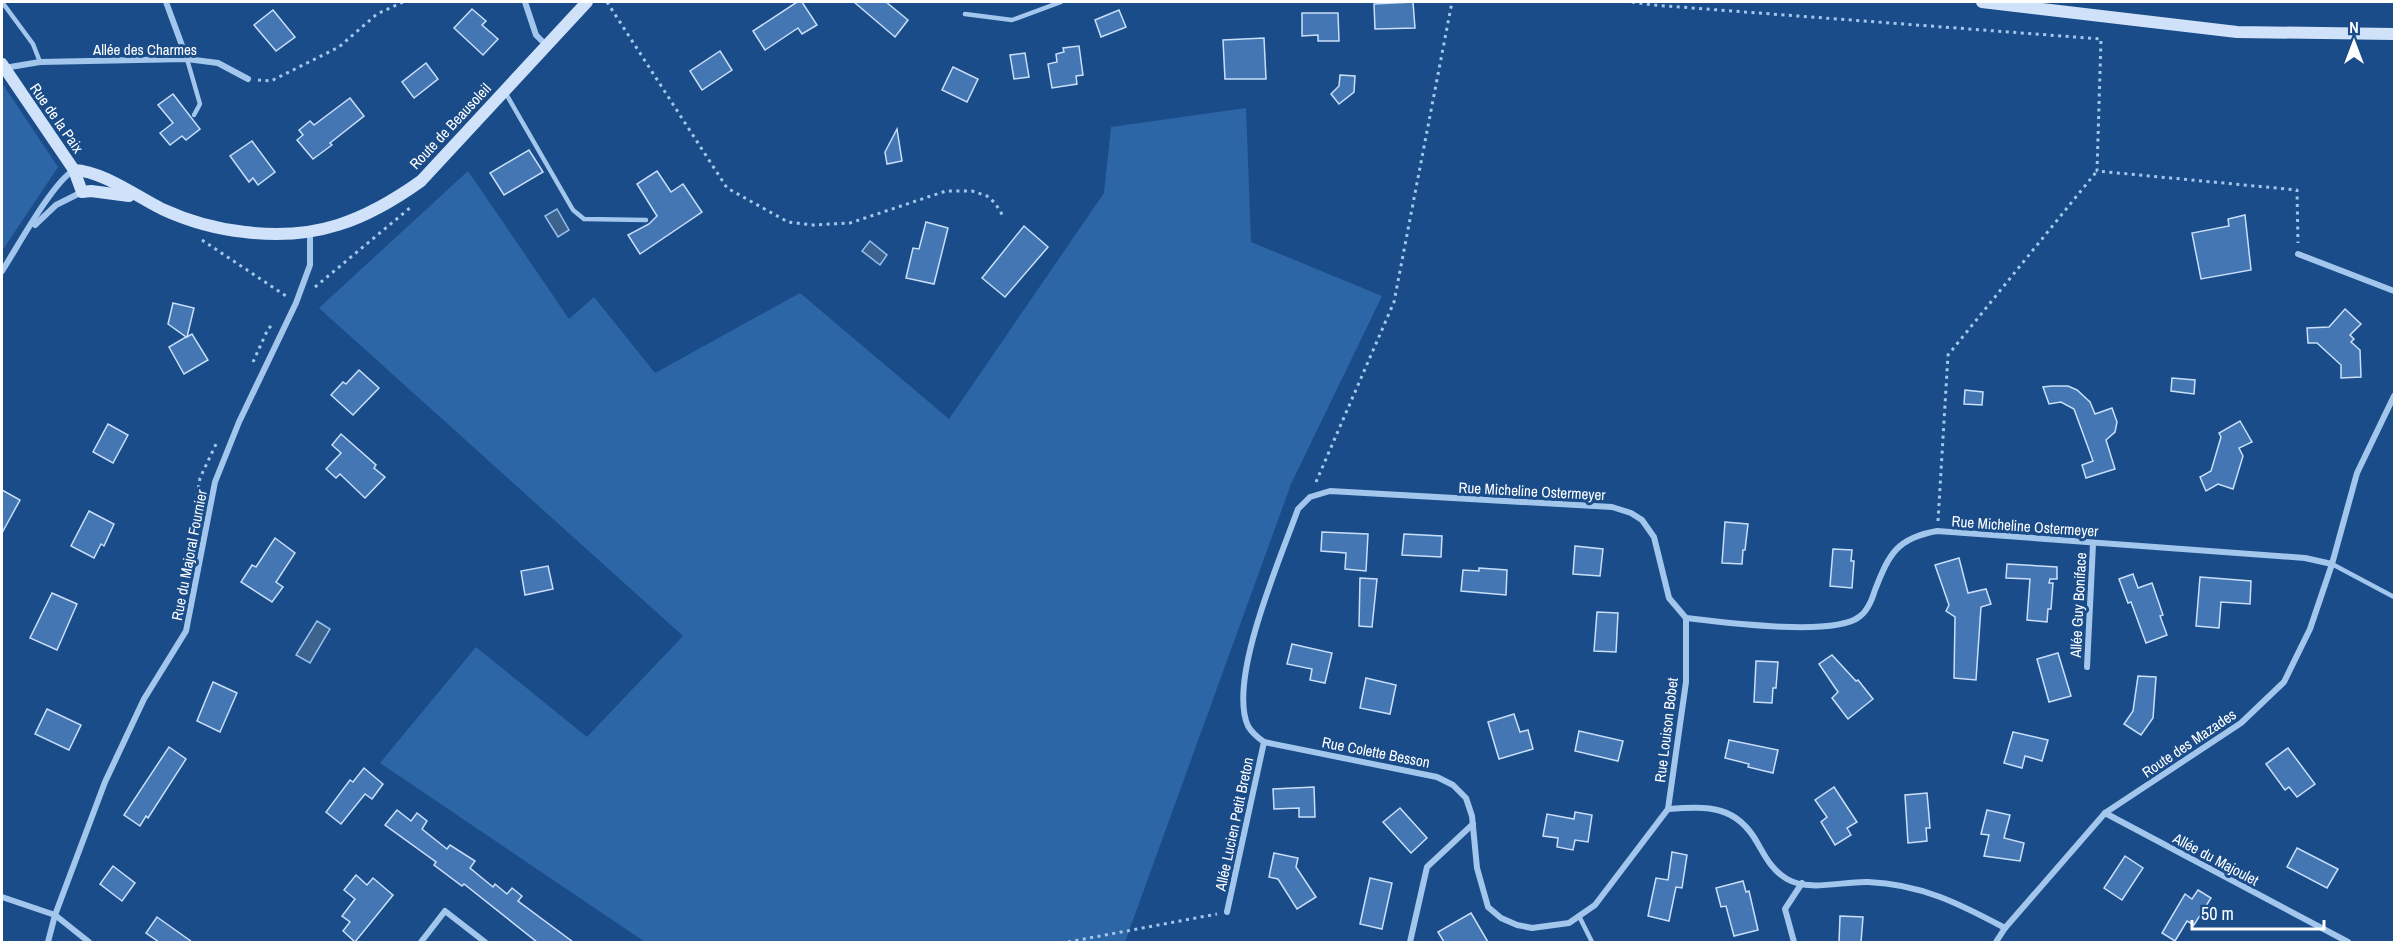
<svg xmlns="http://www.w3.org/2000/svg" width="2396" height="944" viewBox="0 0 2396 944" font-family="'Archivo Narrow',sans-serif">
<style>
.green{fill:#2d66a7}
.water{fill:#3d628e;stroke:#96c1ef;stroke-width:1.5}
.building{fill:#4376b2;stroke:#c9dff9;stroke-width:1.5}
.lines{fill:none;stroke-linecap:round;stroke-linejoin:round}
.path{stroke:#a3c6ed;stroke-width:3;stroke-dasharray:3 4.5;stroke-linecap:butt}
.lane{stroke:#a3c6ed;stroke-width:4.5}
.street{stroke:#a3c6ed;stroke-width:6}
.secondary{stroke:#d0e2f9;stroke-width:12}
.labels{text-anchor:middle;dominant-baseline:central;stroke-width:6;stroke-linejoin:round;paint-order:stroke}
.street-label{font-size:15px;fill:#fff;stroke:#1a4c89}
</style>
<rect width="100%" height="100%" fill="#1a4c89"/>
<!-- green -->
<g class="green">
<polygon points="2,83 58,167 2,251"/>
<polygon points="1246,108 1251,242 1382,296 1291,484 1125,942 645,942 380,763 476,647 587,737 683,636 319,308 468,171 569,319 594,297 655,373 800,293 949,419 1104,193 1111,127"/>
</g>
<!-- water -->
<g class="water">
<polygon points="557,209 569,230 558,237 545,216"/>
<polygon points="870,241 887,255 880,265 862,251"/>
<polygon points="317,621 330,629 310,663 296,655"/>
</g>
<!-- building -->
<g class="building">
<polygon points="797,2 802,2 817,25 802,34 798,28 765,50 753,31"/>
<polygon points="854,2 886,2 908,20 895,37"/>
<polygon points="1413,2 1415,28 1375,29 1374,4"/>
<polygon points="472,9 486,21 482,25 498,39 483,55 454,28"/>
<polygon points="273,10 295,37 276,51 254,25"/>
<polygon points="1119,10 1126,27 1101,37 1095,20"/>
<polygon points="1302,13 1338,13 1339,41 1318,41 1318,35 1302,36"/>
<polygon points="1264,38 1266,79 1225,79 1223,40"/>
<polygon points="1079,46 1083,75 1076,76 1077,84 1052,88 1048,64 1057,62 1056,54 1064,52 1063,48"/>
<polygon points="720,51 732,70 702,90 690,71"/>
<polygon points="1025,53 1029,77 1014,79 1010,55"/>
<polygon points="426,63 438,79 414,98 402,82"/>
<polygon points="953,67 978,79 967,102 942,90"/>
<polygon points="1340,75 1355,76 1354,92 1339,104 1331,94 1339,86"/>
<polygon points="173,94 200,129 186,140 182,136 170,145 160,133 173,123 158,105"/>
<polygon points="350,98 364,116 330,143 332,145 313,159 297,140 303,135 299,130 310,121 314,125"/>
<polygon points="897,129 902,161 887,164 885,152"/>
<polygon points="252,141 275,172 258,185 253,178 249,182 230,156"/>
<polygon points="529,150 543,172 504,195 490,173"/>
<polygon points="657,171 671,192 683,184 702,212 640,254 628,235 649,224 657,216 637,184"/>
<polygon points="2245,215 2251,270 2201,279 2192,233 2229,226 2228,219"/>
<polygon points="926,222 948,228 934,284 906,278 913,248 919,249"/>
<polygon points="1024,226 1048,247 1005,297 982,278"/>
<polygon points="173,303 194,308 187,337 192,334 208,360 184,374 169,347 186,337 168,324"/>
<polygon points="2345,309 2361,324 2350,335 2354,339 2351,342 2360,350 2361,377 2341,378 2341,365 2317,343 2308,343 2307,328 2329,327"/>
<polygon points="359,370 379,388 353,415 331,395 343,382 346,384"/>
<polygon points="2172,378 2195,380 2194,394 2171,391"/>
<polygon points="2052,386 2068,386 2077,390 2090,402 2095,414 2112,408 2117,422 2115,432 2106,440 2115,469 2086,478 2082,465 2093,461 2074,409 2061,402 2049,404 2043,387"/>
<polygon points="1965,390 1983,392 1982,405 1964,404"/>
<polygon points="2240,421 2252,442 2239,448 2243,456 2233,489 2218,484 2206,491 2200,477 2211,471 2221,437 2219,433"/>
<polygon points="108,424 128,435 113,463 93,452"/>
<polygon points="341,434 376,465 374,468 385,477 365,498 340,474 336,478 326,469 341,453 332,445"/>
<polygon points="2,490 20,500 2,533"/>
<polygon points="89,511 114,524 104,546 101,544 94,558 71,546"/>
<polygon points="1725,522 1748,524 1745,550 1743,550 1742,564 1722,563"/>
<polygon points="1322,532 1368,534 1366,571 1345,569 1346,553 1321,551"/>
<polygon points="1404,534 1442,536 1441,557 1402,555"/>
<polygon points="275,538 295,553 276,582 283,587 272,602 241,582 252,565 256,567"/>
<polygon points="1575,546 1603,549 1600,576 1573,574"/>
<polygon points="1833,549 1852,550 1851,561 1854,561 1852,588 1830,586"/>
<polygon points="1959,558 1968,593 1986,589 1991,604 1981,607 1976,680 1954,678 1955,617 1946,611 1949,605 1935,565"/>
<polygon points="2007,564 2057,567 2057,579 2050,579 2049,583 2053,583 2051,609 2048,609 2047,622 2027,620 2030,579 2006,578"/>
<polygon points="548,566 553,589 525,595 521,571"/>
<polygon points="1479,568 1507,570 1506,595 1461,591 1463,570 1479,571"/>
<polygon points="2133,574 2138,588 2152,583 2163,615 2160,616 2167,635 2146,643 2131,602 2128,603 2119,579"/>
<polygon points="2200,577 2251,581 2250,604 2221,602 2219,628 2196,626"/>
<polygon points="1360,578 1377,579 1372,627 1359,626"/>
<polygon points="52,593 77,604 57,650 30,638"/>
<polygon points="1597,612 1618,613 1616,652 1594,651"/>
<polygon points="1292,644 1332,653 1325,683 1310,680 1312,669 1287,664"/>
<polygon points="2058,653 2071,696 2049,702 2037,659"/>
<polygon points="1832,655 1856,681 1858,680 1873,699 1848,719 1832,698 1838,692 1819,664"/>
<polygon points="1756,661 1778,662 1776,688 1773,688 1772,703 1754,702"/>
<polygon points="2138,676 2156,677 2153,718 2141,735 2124,724 2133,711"/>
<polygon points="1366,678 1396,685 1390,714 1360,708"/>
<polygon points="213,682 237,693 220,732 197,721"/>
<polygon points="47,709 81,725 69,750 35,734"/>
<polygon points="1514,714 1520,732 1528,730 1533,749 1499,759 1488,722"/>
<polygon points="1579,731 1623,741 1618,761 1575,751"/>
<polygon points="2013,732 2048,740 2042,761 2025,756 2022,768 2004,763"/>
<polygon points="1729,740 1778,750 1773,773 1748,767 1749,764 1725,758"/>
<polygon points="169,747 186,759 148,818 146,816 140,826 124,815"/>
<polygon points="2288,748 2315,784 2297,797 2289,787 2285,790 2266,764"/>
<polygon points="364,768 383,784 372,799 365,794 341,824 326,812 350,780 353,782"/>
<polygon points="1314,787 1315,817 1299,817 1299,808 1274,809 1273,789"/>
<polygon points="1834,787 1857,822 1847,828 1851,835 1835,845 1821,822 1827,817 1815,800"/>
<polygon points="1927,793 1930,828 1926,828 1927,841 1908,843 1905,795"/>
<polygon points="1400,808 1427,838 1411,853 1383,822"/>
<polygon points="397,810 411,821 417,813 427,821 422,829 447,849 450,845 475,861 470,868 493,887 495,884 507,894 512,888 522,896 518,901 573,942 537,942 464,884 462,886 434,865 436,862 385,825"/>
<polygon points="1987,810 2010,815 2004,838 2024,843 2020,861 1984,856 1989,835 1981,834"/>
<polygon points="1575,812 1592,815 1588,842 1575,840 1573,850 1557,847 1558,838 1543,836 1547,814 1574,819"/>
<polygon points="2297,848 2338,869 2327,888 2287,867"/>
<polygon points="1672,852 1687,855 1682,888 1676,887 1669,921 1648,916 1656,878 1668,880"/>
<polygon points="1274,853 1298,858 1296,867 1316,897 1297,909 1278,879 1269,877"/>
<polygon points="2125,856 2143,868 2122,900 2104,888"/>
<polygon points="113,866 135,883 122,901 100,884"/>
<polygon points="356,875 367,885 373,878 393,895 355,942 343,931 350,922 342,916 355,899 344,890"/>
<polygon points="1370,878 1392,883 1382,929 1360,924"/>
<polygon points="1743,881 1746,892 1749,891 1758,930 1734,936 1726,906 1721,907 1716,888"/>
<polygon points="2198,890 2211,898 2194,925 2187,921 2175,941 2162,933 2185,894 2192,899"/>
<polygon points="1471,913 1488,942 1444,942 1438,932"/>
<polygon points="1840,916 1863,917 1861,942 1839,942"/>
<polygon points="157,917 192,942 159,942 146,933"/>
</g>
<g class="lines">
<!-- path -->
<g class="path">
<polyline points="607,2 727,188 788,222 813,225 850,223 946,191 972,191 987,196 995,203 1003,216"/>
<polyline points="1632,2 1653,5 2101,39 2097,171 2297,190 2298,243"/>
<polyline points="258,80 271,81 339,47 377,14 403,2"/>
<polyline points="202,240 286,296"/>
<polyline points="315,287 411,207"/>
<polyline points="253,362 268,329 272,325"/>
<polyline points="1316,482 1394,302 1452,2"/>
<polyline points="1938,521 1948,355 2097,171"/>
<polyline points="183,577 200,478 216,444"/>
<polyline points="1068,942 1217,914"/>
</g>
<!-- lane -->
<g class="lane">
<polyline points="2,2 33,44 40,62"/>
<polyline points="965,14 1012,20 1061,2"/>
<polyline points="187,59 200,104 194,115"/>
<polyline points="505,92 573,210 584,219 646,220"/>
<polyline points="2332,564 2394,597"/>
<polyline points="1579,916 1592,942"/>
</g>
<!-- street -->
<g class="street">
<polyline points="166,2 187,59"/>
<polyline points="525,2 536,35 545,44"/>
<polyline points="4,68 40,62 187,59 218,63 248,79"/>
<polyline points="35,225 56,205 82,192"/>
<polyline points="2298,254 2394,291"/>
<path d="M2,271C17,248 52,183 74,170"/>
<polyline points="2087,667 2093,544"/>
<polyline points="1668,809 1686,682 1686,618"/>
<polyline points="2105,813 2348,942"/>
<polyline points="2,897 55,915 89,942"/>
<polyline points="1227,912 1264,742"/>
<path d="M2005,928C1960,904 1921,884 1868,882C1843,881 1809,892 1787,879C1772,870 1766,858 1758,844C1737,805 1708,806 1668,809L1595,905L1569,923L1532,928L1517,925L1501,918L1488,907L1477,868L1472,816L1466,798L1453,785L1437,777L1264,742C1257,737 1252,733 1248,726C1227,680 1281,557 1298,509L1310,497L1330,491L1612,507L1631,513L1642,520L1654,537L1669,598L1686,618C1720,622 1833,637 1859,617C1868,611 1872,600 1875,590C1889,554 1897,538 1937,531L2305,558L2332,564"/>
<polyline points="48,942 55,915 105,782 144,699 186,631 215,482 239,422 296,303 310,265 310,233"/>
<polyline points="421,942 445,911 485,942"/>
<polyline points="1410,942 1427,867 1473,824"/>
<polyline points="1794,942 1785,909 1802,883"/>
<polyline points="1996,942 2005,928 2105,813 2241,723 2284,682 2310,629 2332,564 2357,473 2394,396"/>
</g>
<!-- secondary -->
<g class="secondary">
<polyline points="1982,2 2237,32 2394,34"/>
<polyline points="2,64 74,170 82,192 91,191 129,196"/>
<path d="M74,170C102,171 136,196 162,209C188,221 216,229 245,232C315,241 365,221 421,181L587,2"/>
</g>
</g>
<g class="labels">
<!-- street labels -->
<g class="street-label">
<text x="145" y="49">Allée des Charmes</text>
<text transform="translate(57 118) rotate(55)">Rue de la Paix</text>
<text transform="translate(450 126) rotate(-47)">Route de Beausoleil</text>
<text transform="translate(1532 491) rotate(3)">Rue Micheline Ostermeyer</text>
<text transform="translate(2025 526) rotate(4)">Rue Micheline Ostermeyer</text>
<text transform="translate(189 555) rotate(-79)">Rue du Majoral Fournier</text>
<text transform="translate(2078 605) rotate(-87)">Allée Guy Boniface</text>
<text transform="translate(1666 730) rotate(-83)">Rue Louison Bobet</text>
<text transform="translate(2189 743) rotate(-34)">Route des Mazades</text>
<text transform="translate(1376 752) rotate(11)">Rue Colette Besson</text>
<text transform="translate(1234 824) rotate(-78)">Allée Lucien Petit Breton</text>
<text transform="translate(2216 859) rotate(28)">Allée du Majoulet</text>
</g>
</g>
<!-- border -->
<rect width="2396" height="944" fill="none" stroke="#ffffff" stroke-width="6"/>
<!-- north arrow -->
<g transform="translate(2354 42)" stroke="#1a4c89" stroke-width="4.5" paint-order="stroke">
<path d="M0-4.5L10 22L0 15L-10 22Z" fill="#ffffff"/>
<text y="-9" font-size="16" font-weight="bold" text-anchor="middle" fill="#ffffff">N</text>
</g>
<!-- scale -->
<path d="M2192 920v9h132v-9" fill="none" stroke="#ffffff" stroke-width="3"/>
<text x="2201" y="920" font-size="18" fill="#ffffff" stroke="#1a4c89" stroke-width="4.5" paint-order="stroke">50 m</text>
</svg>
